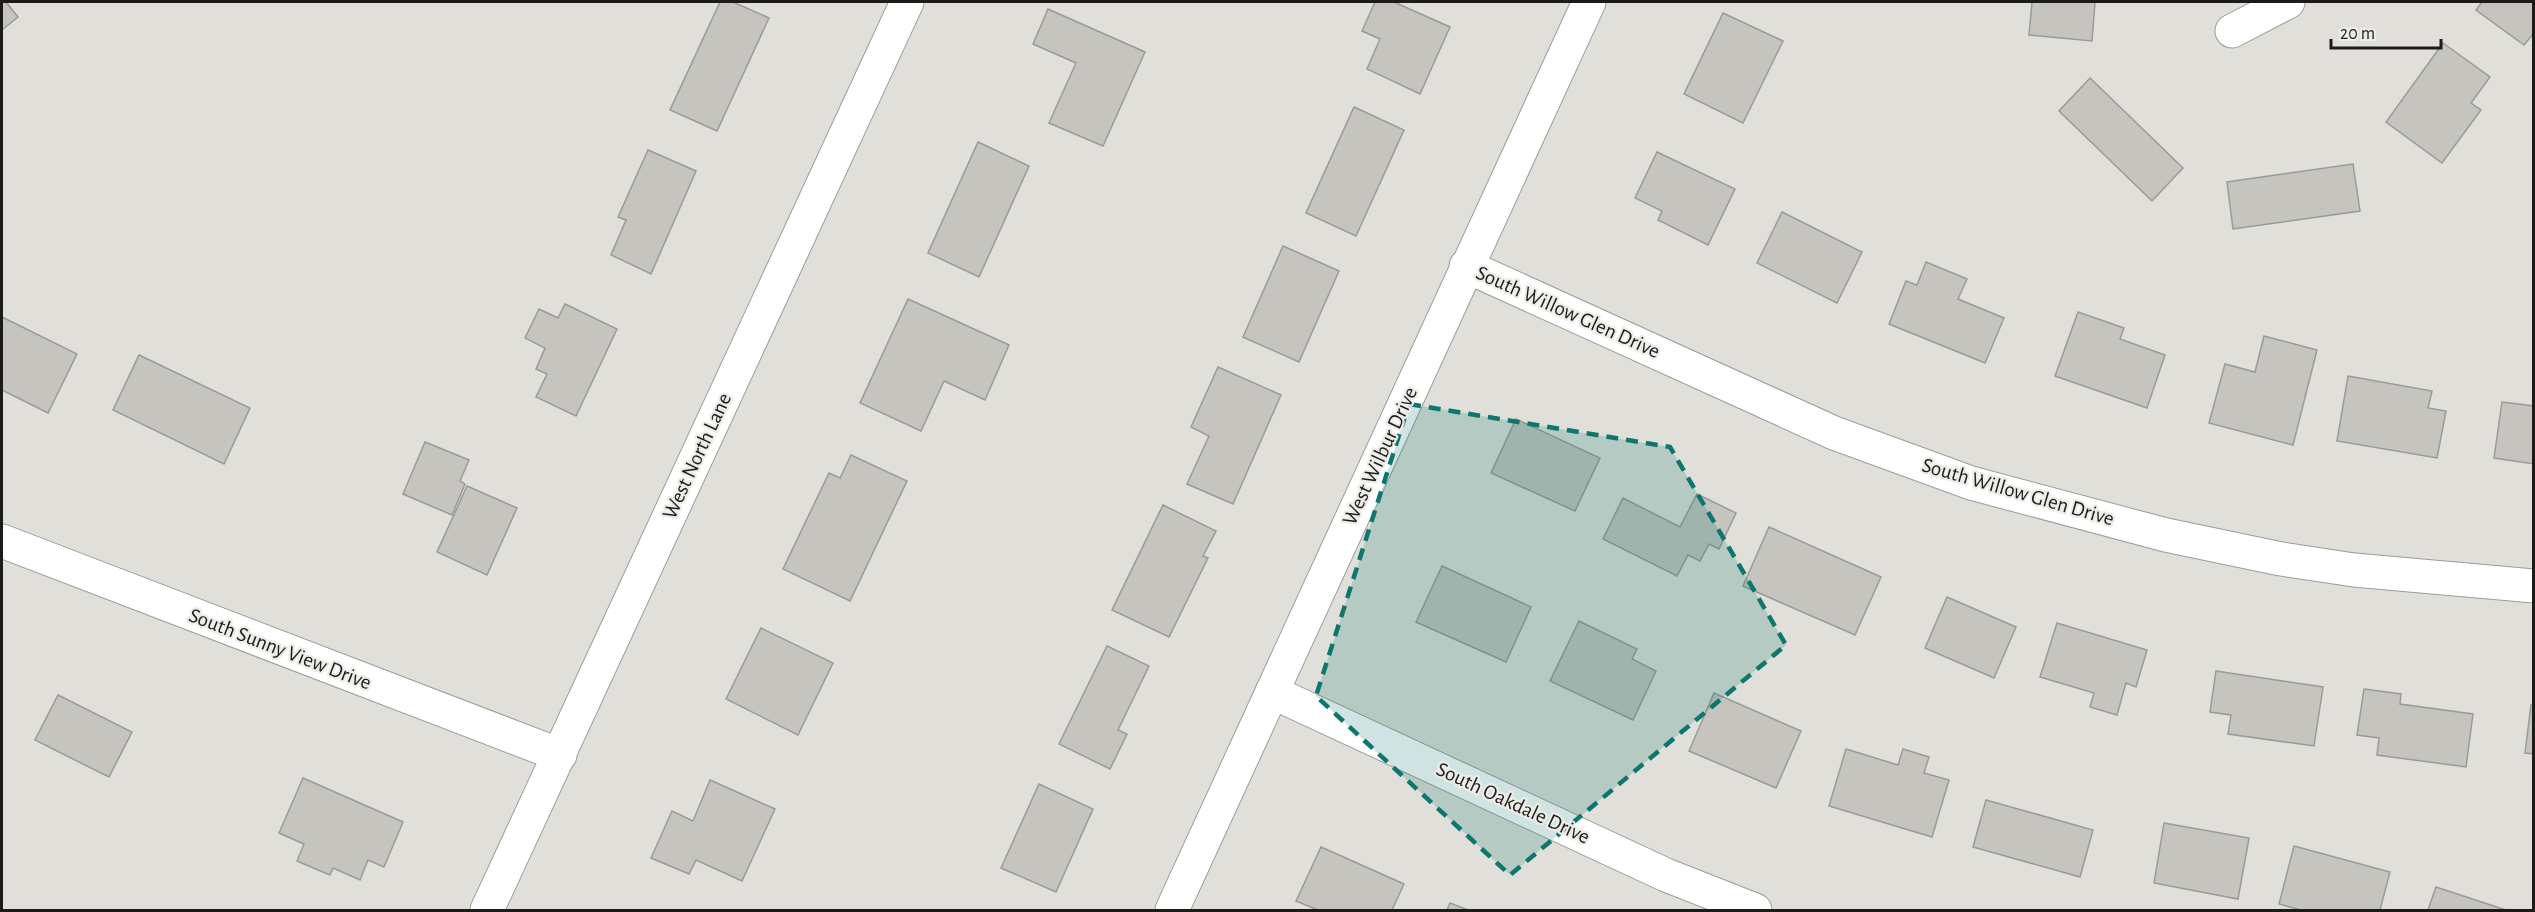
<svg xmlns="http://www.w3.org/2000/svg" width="2535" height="912" viewBox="0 0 2535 912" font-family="'Alegreya Sans',sans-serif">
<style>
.building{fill:#c5c4bf;stroke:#9b9a95;stroke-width:1.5}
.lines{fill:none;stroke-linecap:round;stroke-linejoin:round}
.street-casing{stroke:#9d9c98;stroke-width:35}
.street{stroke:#fff;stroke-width:33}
.marked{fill:#0f766e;fill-opacity:0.2;stroke:#0f766e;stroke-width:4.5;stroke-dasharray:12 8;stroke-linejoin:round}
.labels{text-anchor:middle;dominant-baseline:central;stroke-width:4.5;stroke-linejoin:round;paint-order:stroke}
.street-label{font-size:21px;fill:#1c1b1a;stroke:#edece7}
</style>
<rect width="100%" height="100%" fill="#e0dfda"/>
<!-- building -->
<g class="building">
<polygon points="2,2 6,2 18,17 2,30"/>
<polygon points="720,2 733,2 769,18 717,131 670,110"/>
<polygon points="1375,2 1394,2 1450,27 1420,94 1367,69 1380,39 1362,31"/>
<polygon points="2032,2 2095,2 2092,41 2029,35"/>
<polygon points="2482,2 2534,2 2534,33 2524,45 2476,10"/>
<polygon points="1048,9 1145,52 1103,146 1049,123 1076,63 1033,44"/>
<polygon points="1723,13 1783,41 1743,123 1684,94"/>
<polygon points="2443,43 2490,77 2471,103 2481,110 2442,163 2386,122"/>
<polygon points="2090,78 2183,168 2152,201 2059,111"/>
<polygon points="1354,107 1404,130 1356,236 1306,213"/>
<polygon points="978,142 1029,166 979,277 928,253"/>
<polygon points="648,150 696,171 651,274 611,255 626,220 618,217"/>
<polygon points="1657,152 1735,189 1708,245 1658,220 1662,211 1635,198"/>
<polygon points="2353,164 2360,211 2233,229 2227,182"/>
<polygon points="1782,212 1862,252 1837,303 1757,263"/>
<polygon points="1283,246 1339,271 1299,362 1243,337"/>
<polygon points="1926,262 1967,279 1958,299 2004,318 1985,363 1889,324 1906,281 1917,285"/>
<polygon points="908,299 1009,345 985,400 944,381 921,431 860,403"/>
<polygon points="565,304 617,329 576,416 536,397 547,374 536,369 545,348 525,338 539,309 558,318"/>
<polygon points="2078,312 2124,328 2120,339 2165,355 2147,408 2055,376"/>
<polygon points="2,317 77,354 48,413 2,390"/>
<polygon points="2264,336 2317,350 2293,445 2209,423 2225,364 2255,372"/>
<polygon points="139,355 250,408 224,464 113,410"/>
<polygon points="1218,367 1281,395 1233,504 1187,484 1209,436 1191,427"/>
<polygon points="2348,376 2432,391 2428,408 2446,411 2437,458 2337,441"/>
<polygon points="2502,402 2534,406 2534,464 2494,458"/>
<polygon points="1516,419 1600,458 1575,511 1491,473"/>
<polygon points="425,442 469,460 460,481 465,484 452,515 403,494"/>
<polygon points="851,455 907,481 850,601 783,569 829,473 840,478"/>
<polygon points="467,486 517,508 487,575 437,552"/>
<polygon points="1697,494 1736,513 1719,549 1709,544 1700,561 1688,555 1677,576 1603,539 1623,498 1680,527"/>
<polygon points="1163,505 1216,531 1203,556 1208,558 1169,637 1112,610"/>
<polygon points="1769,527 1881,577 1855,635 1743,586"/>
<polygon points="1442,566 1531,607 1506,662 1416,622"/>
<polygon points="1947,597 2016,627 1994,678 1925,648"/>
<polygon points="1579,621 1637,649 1632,659 1656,671 1633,720 1550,681"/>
<polygon points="2057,623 2147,650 2136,687 2126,683 2117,715 2090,707 2094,693 2040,677"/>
<polygon points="761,628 833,663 798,735 726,699"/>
<polygon points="1107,646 1149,666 1118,730 1127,734 1110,769 1059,744"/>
<polygon points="2216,671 2323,687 2314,746 2228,734 2231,715 2210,712"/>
<polygon points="2364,689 2401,694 2400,704 2473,714 2466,767 2377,755 2379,738 2357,735"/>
<polygon points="1714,693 1801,731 1776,788 1689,751"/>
<polygon points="58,695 132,732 109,777 35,740"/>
<polygon points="2531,705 2534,705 2534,754 2525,753"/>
<polygon points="1846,749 1898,765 1903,749 1929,757 1924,773 1949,780 1932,837 1829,806"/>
<polygon points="303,778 403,822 384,867 368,860 360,880 333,868 330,875 297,861 304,844 279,833"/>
<polygon points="710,780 775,809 742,881 696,860 689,874 651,858 672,811 693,821"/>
<polygon points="1039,784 1093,809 1056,892 1001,868"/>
<polygon points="1986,800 2093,830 2080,877 1973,847"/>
<polygon points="2164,823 2249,838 2238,899 2154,883"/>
<polygon points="2294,846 2390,872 2380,910 2301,910 2279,904"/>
<polygon points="1321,847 1404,884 1392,910 1318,910 1296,901"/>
<polygon points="2436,887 2506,910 2428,910"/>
<polygon points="1450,903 1468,910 1447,910"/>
</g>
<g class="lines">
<defs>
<g id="street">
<polyline points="2232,31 2288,2"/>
<polyline points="1466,266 1834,433 1971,483 2166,535 2281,559 2354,570 2534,586"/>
<polyline points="2,541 560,755"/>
<polyline points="1272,692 1666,875 1755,910"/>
<polyline points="487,910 907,2"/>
<polyline points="1172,910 1589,2"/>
</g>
</defs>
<!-- street casing -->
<use href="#street" class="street-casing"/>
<!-- street -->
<use href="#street" class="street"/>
</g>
<!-- marked area -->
<path class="marked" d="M1409,404L1670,447L1786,645L1510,875L1316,696Z"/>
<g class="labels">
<!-- street labels -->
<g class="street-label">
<text transform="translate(1568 312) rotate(24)">South Willow Glen Drive</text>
<text transform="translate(697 456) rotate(-65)">West North Lane</text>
<text transform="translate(1380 456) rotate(-65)">West Wilbur Drive</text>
<text transform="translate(2018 492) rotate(16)">South Willow Glen Drive</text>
<text transform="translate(280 649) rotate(21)">South Sunny View Drive</text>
<text transform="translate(1513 803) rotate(25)">South Oakdale Drive</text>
</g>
</g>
<!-- border -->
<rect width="2535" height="912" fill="none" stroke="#1c1b1a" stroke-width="6"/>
<!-- scale -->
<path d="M2331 39v9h110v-9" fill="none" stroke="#1c1b1a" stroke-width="3"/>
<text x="2340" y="39" font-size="18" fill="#1c1b1a" stroke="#edece7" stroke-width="4.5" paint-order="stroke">20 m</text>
</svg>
